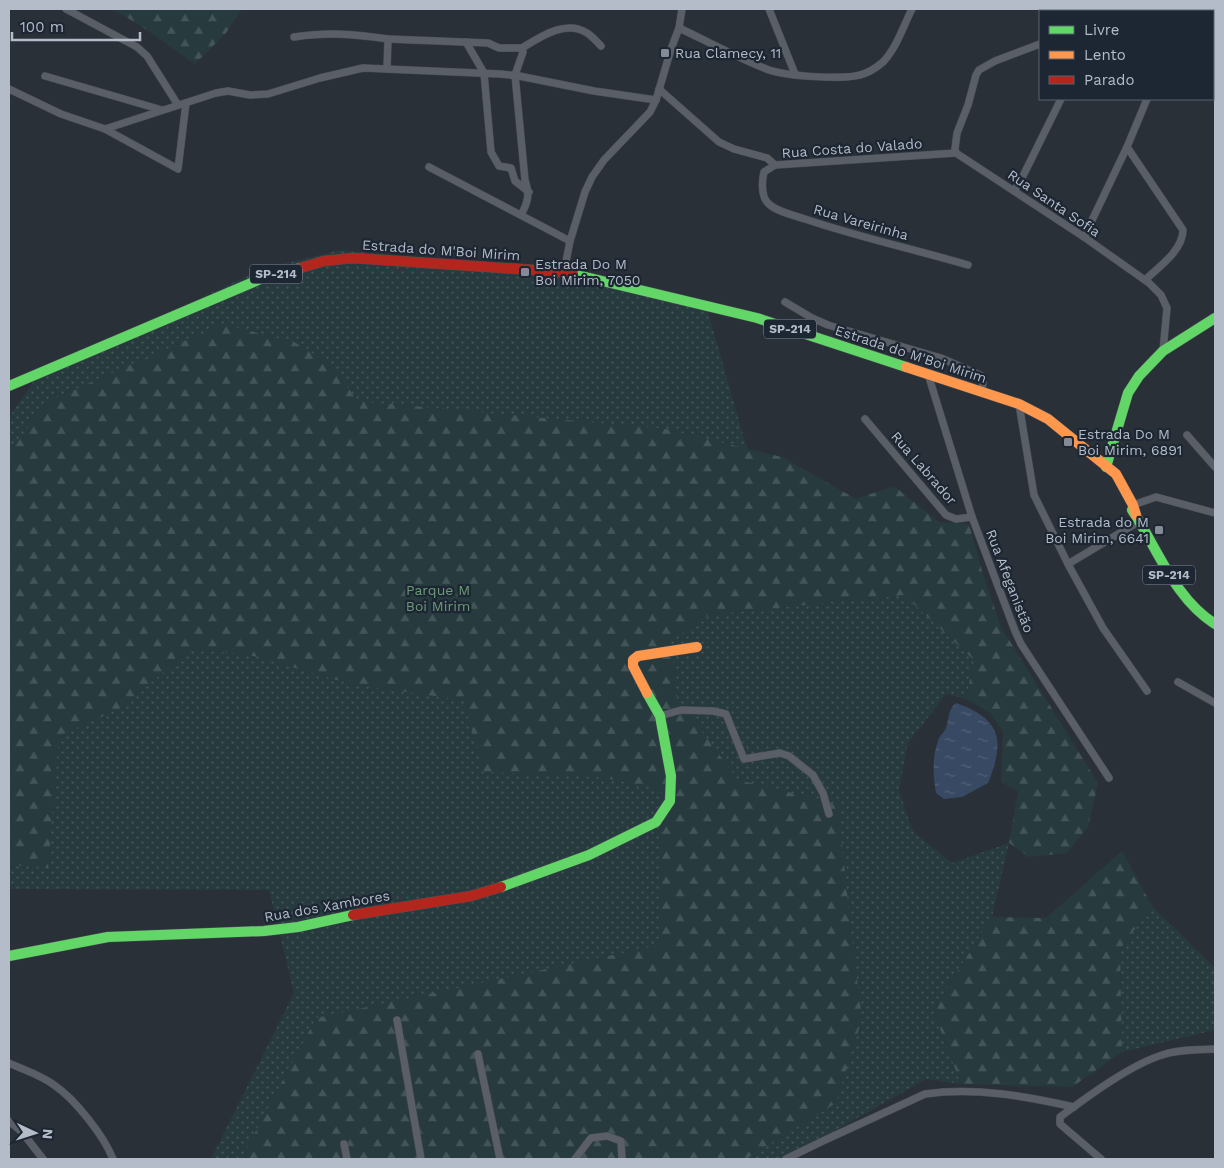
<svg xmlns="http://www.w3.org/2000/svg" width="1224" height="1168" viewBox="0 0 1224 1168" font-family="'Work Sans',sans-serif">
<style>
.green{fill:url(#green-dots)}
.forest{fill:url(#forest-firs)}
.water{fill:url(#water-ripples)}
.lines{fill:none;stroke-linecap:round;stroke-linejoin:round}
.street-casing{stroke:#484c53;stroke-width:8}
.fast-casing{stroke:#484c53;stroke-width:11}
.slow-casing{stroke:#484c53;stroke-width:11}
.jam-casing{stroke:#484c53;stroke-width:11}
.street{stroke:#5a5e66;stroke-width:7}
.fast{stroke:#63d668;stroke-width:10}
.slow{stroke:#ff974d;stroke-width:10}
.jam{stroke:#b3261e;stroke-width:10}
.poi-dot{fill:#848b96;stroke:#1d2633;stroke-width:2}
.labels{text-anchor:middle;dominant-baseline:central;stroke-width:4.5;stroke-linejoin:round;paint-order:stroke}
.shield{fill:#1d2633;stroke:#878f9c;stroke-width:1}
.shield-label{font-size:12px;font-weight:bold;fill:#b4bcc9}
.poi-label{font-size:14px;fill:#b4bcc9;stroke:#1d2633;text-anchor:start}
.street-label{font-size:14px;fill:#b4bcc9;stroke:#1d2633}
.park-label{font-size:14px;fill:#6b9a76;stroke:#1d2633}
</style>
<defs>
<pattern id="green-dots" width="8" height="8" patternUnits="userSpaceOnUse" patternTransform="scale(1.25)"><rect width="8" height="8" fill="#273a3e"/><path d="M2 2h.1M6 6h.1" fill="none" stroke="#445559" stroke-width="1.8" stroke-linecap="round"/></pattern>
<pattern id="forest-firs" width="22" height="20" patternUnits="userSpaceOnUse" patternTransform="scale(1.25)"><rect width="22" height="20" fill="#273a3e"/><path d="M5 1l3.5 6h-7zM16 11l3.5 6h-7z" fill="#445559"/></pattern>
<pattern id="water-ripples" width="26" height="14" patternUnits="userSpaceOnUse" patternTransform="scale(1.25)"><rect width="26" height="14" fill="#384963"/><path d="M2 4q2-2 4 0t4 0M15 11q2-2 4 0t4 0" fill="none" stroke="#526178"/></pattern>
</defs>
<rect width="100%" height="100%" fill="#2a3038"/>
<!-- green -->
<g class="green">
<polygon points="340,250 564,272 706,305 792,606 904,595 974,660 966,699 946,694 908,743 899,790 913,832 952,863 1009,843 992,917 933,1010 961,1084 926,1079 785,1159 211,1159 294,993 269,890 9,889 9,417 38,375 262,269"/>
<polygon points="1152,906 1215,968 1215,1030 1122,1052 1120,949"/>
</g>
<!-- forest -->
<g class="forest">
<polygon points="112,9 242,9 226,33 195,64 138,24"/>
<polygon points="223,324 296,343 334,366 357,401 666,429 782,457 856,499 894,486 939,522 969,524 983,574 1001,627 1098,783 1088,827 1067,853 1029,857 1009,843 1018,791 1001,782 1003,732 990,713 966,699 974,660 904,595 708,615 671,641 677,698 738,780 838,804 850,922 862,1019 836,1103 746,1159 241,1159 316,1018 660,945 662,790 600,777 484,772 463,700 351,684 246,654 190,650 119,709 59,736 48,868 10,865 9,861 9,455 44,403"/>
<polygon points="1122,851 1152,906 1120,949 1122,1052 1072,1087 961,1084 933,1010 992,917 1046,918"/>
</g>
<!-- water -->
<path class="water" d="M956,703C1002,719 1005,741 988,783L962,797L944,799L936,793C933,776 932,758 938,741C939,736 944,733 946,728C949,719 948,709 956,703Z"/>
<g class="lines">
<defs>
<g id="street">
<polyline points="66,9 137,47 147,56 178,105"/>
<polyline points="769,9 795,74"/>
<polyline points="1213,25 1215,23"/>
<path d="M679,28C707,41 740,59 769,70C787,76 841,80 860,75C868,73 876,68 883,62C897,47 903,27 912,9"/>
<path d="M294,37C330,32 353,34 388,39L387,68"/>
<path d="M388,39L488,43L499,48H522L523,52L515,75L525,180C530,195 528,202 521,215"/>
<polyline points="466,42 484,73 491,152 499,166 511,168 515,181 529,192"/>
<polyline points="1040,44 995,61 979,70 976,75 968,105 957,133 955,149 956,153 1084,237 1149,283 1161,295 1167,308 1163,351"/>
<path d="M522,48C540,37 566,19 587,33C592,36 597,42 601,46"/>
<polyline points="45,76 162,110"/>
<polyline points="9,89 61,114 105,129 178,169 186,103"/>
<polyline points="659,89 719,142 734,149 767,158 775,165"/>
<polyline points="105,129 216,93 228,91 250,95 268,94 320,78 363,68 500,74 519,76 594,91 656,100"/>
<path d="M1127,147L1183,230C1183,250 1159,267 1145,280"/>
<path d="M956,153L775,165L764,172C762,180 761,195 767,202C774,211 793,215 805,219C858,237 913,249 968,265"/>
<polyline points="429,167 570,241"/>
<polyline points="1014,191 1021,180 1061,99"/>
<polyline points="1084,237 1127,147 1147,99"/>
<polyline points="564,272 570,241 585,192 592,177 604,160 650,112 656,100 671,49 679,28 682,9"/>
<polyline points="785,302 812,318 828,325 941,358 982,376 983,382 982,391"/>
<polyline points="928,374 972,517 1015,631 1021,644 1109,778"/>
<polyline points="1019,404 1034,495 1069,566 1103,628 1147,691"/>
<polyline points="865,419 946,515 956,519 972,517"/>
<polyline points="1187,435 1215,467"/>
<polyline points="1133,505 1156,497 1215,513"/>
<polyline points="1068,564 1140,521"/>
<polyline points="1178,682 1215,703"/>
<polyline points="660,716 681,710 713,711 726,714 744,759 780,753 789,756 813,775 823,793 829,814"/>
<polyline points="397,1020 421,1159"/>
<polyline points="478,1054 500,1159"/>
<path d="M9,1063C24,1070 41,1075 54,1085C75,1099 104,1136 113,1159"/>
<polyline points="9,1121 22,1132 43,1159"/>
<polyline points="344,1144 347,1159"/>
<polyline points="575,1159 591,1138 607,1136 621,1141 622,1159"/>
<path d="M786,1159L825,1140L925,1094C975,1087 1025,1096 1074,1107"/>
<path d="M1101,1159L1060,1124V1117C1087,1097 1130,1065 1162,1055C1179,1049 1198,1050 1215,1049"/>
</g>
<g id="fast">
<polyline points="573,274 757,318 906,367"/>
<polyline points="9,386 263,278 300,268"/>
<polyline points="1106,467 1128,393 1139,376 1163,351 1215,318"/>
<path d="M1132,510C1158,549 1174,598 1215,624"/>
<polyline points="501,887 589,855 656,822 670,801 671,776 660,716 647,693"/>
<polyline points="9,956 108,937 264,931 298,927 353,915"/>
</g>
<g id="slow">
<polyline points="906,367 1019,404 1048,419 1116,474 1133,505 1136,515"/>
<polyline points="647,693 633,666 633,660 638,656 697,647"/>
</g>
<g id="jam">
<polyline points="300,268 324,261 353,258 564,272 573,274"/>
<polyline points="353,915 471,896 501,887"/>
</g>
</defs>
<!-- street casing -->
<use href="#street" class="street-casing"/>
<!-- fast casing -->
<use href="#fast" class="fast-casing"/>
<!-- slow casing -->
<use href="#slow" class="slow-casing"/>
<!-- jam casing -->
<use href="#jam" class="jam-casing"/>
<!-- street -->
<use href="#street" class="street"/>
<!-- fast -->
<use href="#fast" class="fast"/>
<!-- slow -->
<use href="#slow" class="slow"/>
<!-- jam -->
<use href="#jam" class="jam"/>
</g>
<!-- markers -->
<g class="poi-dot">
<rect x="660" y="48" width="10" height="10" rx="2.5"/>
<rect x="520" y="267" width="10" height="10" rx="2.5"/>
<rect x="1063" y="437" width="10" height="10" rx="2.5"/>
<rect x="1154" y="525" width="10" height="10" rx="2.5"/>
</g>
<g class="labels">
<!-- shield labels -->
<g class="shield">
<rect x="250" y="264.5" width="52" height="19" rx="4"/>
<rect x="764" y="319.5" width="52" height="19" rx="4"/>
<rect x="1143" y="565.5" width="52" height="19" rx="4"/>
</g>
<g class="shield-label">
<text x="276" y="274">SP-214</text>
<text x="790" y="329">SP-214</text>
<text x="1169" y="575">SP-214</text>
</g>
<!-- poi labels -->
<g class="poi-label">
<text x="675" y="53">Rua Clamecy, 11</text>
<text x="535" y="264">Estrada Do M<tspan x="535" dy="16">Boi Mirim, 7050</tspan></text>
<text x="1078" y="434">Estrada Do M<tspan x="1078" dy="16">Boi Mirim, 6891</tspan></text>
<text x="1149" y="522" text-anchor="end">Estrada do M<tspan x="1149" dy="16">Boi Mirim, 6641</tspan></text>
</g>
<!-- street labels -->
<g class="street-label">
<text transform="translate(852 148) rotate(-4)">Rua Costa do Valado</text>
<text transform="translate(1054 203) rotate(34)">Rua Santa Sofia</text>
<text transform="translate(861 222) rotate(16)">Rua Vareirinha</text>
<text transform="translate(441 250) rotate(4)">Estrada do M'Boi Mirim</text>
<text transform="translate(911 354) rotate(18)">Estrada do M'Boi Mirim</text>
<text transform="translate(924 468) rotate(49)">Rua Labrador</text>
<text transform="translate(1010 581) rotate(69)">Rua Afeganistão</text>
<text transform="translate(327 906) rotate(-10)">Rua dos Xambores</text>
</g>
<!-- park labels -->
<g class="park-label">
<text x="438" y="590">Parque M<tspan x="438" dy="16">Boi Mirim</tspan></text>
</g>
</g>
<!-- border -->
<rect width="1224" height="1168" fill="none" stroke="#b4bcc9" stroke-width="20"/>
<!-- legend -->
<rect x="1039" y="10" width="175" height="90" fill="#1d2633" stroke="#59626f"/>
<rect x="1049" y="26" width="25" height="8" fill="#63d668" stroke="#59626f"/>
<text x="1084" y="35" font-size="15" fill="#b4bcc9">Livre</text>
<rect x="1049" y="51" width="25" height="8" fill="#ff974d" stroke="#59626f"/>
<text x="1084" y="60" font-size="15" fill="#b4bcc9">Lento</text>
<rect x="1049" y="76" width="25" height="8" fill="#b3261e" stroke="#59626f"/>
<text x="1084" y="85" font-size="15" fill="#b4bcc9">Parado</text>
<!-- north arrow -->
<g transform="translate(35 1133) rotate(94)" stroke="#1d2633" stroke-width="4" paint-order="stroke">
<path d="M0-4L9 19L0 12L-9 19Z" fill="#b4bcc9"/>
<text y="-8" font-size="14" font-weight="bold" text-anchor="middle" fill="#b4bcc9">N</text>
</g>
<!-- scale -->
<path d="M12 32v8h128v-8" fill="none" stroke="#b4bcc9" stroke-width="2.5"/>
<text x="20" y="32" font-size="15" fill="#b4bcc9" stroke="#1d2633" stroke-width="4" paint-order="stroke">100 m</text>
</svg>
